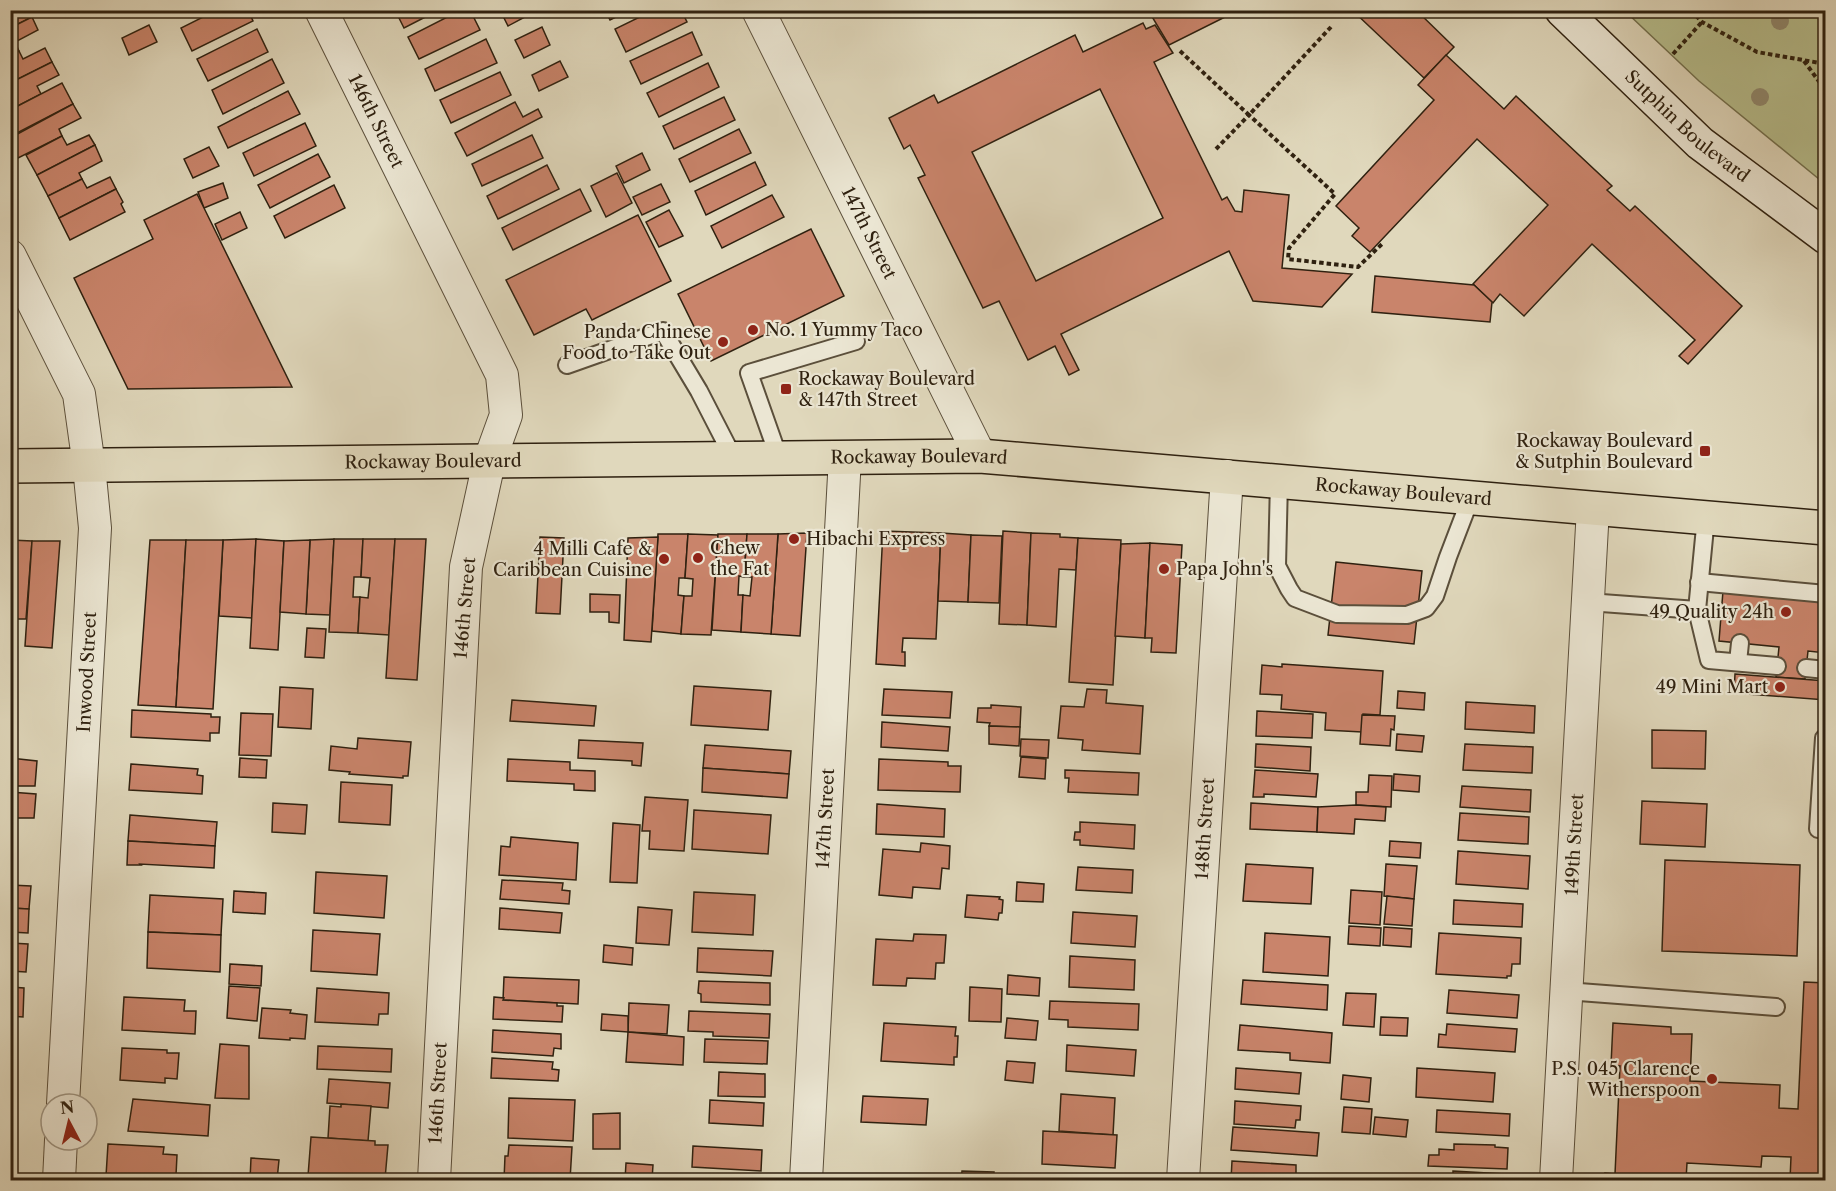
<svg xmlns="http://www.w3.org/2000/svg" width="1836" height="1191" viewBox="0 0 1836 1191" font-family="'Libre Caslon Text',serif">
<style>
.green{fill:#b7be8d;stroke:#73704e;stroke-width:1.5}
.building{fill:#c9846b;stroke:#2f2110;stroke-width:1.5;fill-rule:evenodd}
.lines{fill:none;stroke-linecap:round;stroke-linejoin:round}
.service-casing{stroke:#5b4f3b;stroke-width:20}
.minor-casing{stroke:#5b4f3b;stroke-width:34}
.secondary-casing{stroke:#2f2110;stroke-width:36}
.primary-casing{stroke:#2f2110;stroke-width:36}
.path{stroke:#2f2110;stroke-width:4;stroke-dasharray:4.5 3;stroke-linecap:butt}
.service{stroke:#ebe6d3;stroke-width:16}
.minor{stroke:#ebe6d3;stroke-width:32}
.secondary{stroke:#ebe6d3;stroke-width:33}
.primary{stroke:#e0d8bc;stroke-width:33}
.tree{fill:#91896e}
.poi-dot{fill:#8f2418;stroke:#ebe6d3;stroke-width:2}
.labels{text-anchor:middle;dominant-baseline:central;stroke-width:4.5;stroke-linejoin:round;paint-order:stroke}
.street-label{font-size:18px;fill:#2f2110;stroke:#ebe6d3}
.poi-label{font-size:18px;fill:#2f2110;stroke:#ebe6d3;text-anchor:end}
</style>
<rect width="100%" height="100%" fill="#e0d8bc"/>
<filter id="stains"><feTurbulence type="fractalNoise" baseFrequency=".00333" numOctaves="4"/><feColorMatrix values="0 0 0 0 .2 0 0 0 0 .09 0 0 0 0 .02 0 0 0 .5 -.17"/></filter>
<radialGradient id="worn" r=".72"><stop offset=".6" stop-color="#630" stop-opacity="0"/><stop offset="1" stop-color="#630" stop-opacity=".3"/></radialGradient>
<!-- green -->
<polygon class="green" points="1625,11 1825,11 1825,184 1699,81"/>
<!-- building -->
<g class="building">
<polygon points="14,10 28,10 32,17 10,28 10,13"/>
<polygon points="217,10 248,10 253,21 192,51 181,28"/>
<polygon points="395,10 439,10 404,28"/>
<polygon points="461,10 470,10 480,30 419,59 408,37"/>
<polygon points="500,10 538,10 508,26"/>
<polygon points="605,10 630,10 610,20"/>
<polygon points="654,10 681,10 687,22 626,52 615,29"/>
<polygon points="1148,10 1239,10 1169,45"/>
<polygon points="1352,10 1416,10 1454,47 1424,78"/>
<polygon points="32,17 38,30 15,42 19,51 10,55 10,28"/>
<path d="M1143,23L1146,29L1155,25L1173,53L1154,62L1222,200L1227,197L1235,211L1242,212L1244,190L1289,195L1282,268L1352,274L1322,307L1253,301L1229,251L1061,334L1079,370L1069,375L1055,346L1028,360L999,301L983,308L918,178L925,175L910,145L904,149L889,118L934,95L938,103L1075,35L1083,52ZM1100,89L1163,218L1036,281L972,152Z"/>
<polygon points="149,25 157,42 129,55 122,38"/>
<polygon points="542,27 550,45 524,58 515,40"/>
<polygon points="257,29 268,52 208,81 197,59"/>
<polygon points="692,32 702,55 641,84 630,61"/>
<polygon points="486,39 497,63 435,91 425,69"/>
<polygon points="45,48 52,62 10,83 10,55 19,51 23,59"/>
<polygon points="1446,55 1504,109 1516,96 1612,186 1607,190 1630,211 1635,206 1742,306 1688,364 1679,356 1695,340 1592,244 1524,316 1500,294 1493,303 1473,284 1548,205 1477,139 1370,252 1352,236 1359,228 1336,206 1434,100 1418,85"/>
<polygon points="272,59 284,83 223,114 212,90"/>
<polygon points="560,61 568,77 539,91 532,75"/>
<polygon points="52,62 59,75 37,86 41,94 10,110 10,83"/>
<polygon points="708,63 719,87 659,117 647,93"/>
<polygon points="500,72 511,95 451,123 440,100"/>
<polygon points="62,83 73,104 17,133 10,120 10,110"/>
<polygon points="288,91 300,114 228,148 218,127"/>
<polygon points="724,97 735,120 674,149 663,126"/>
<polygon points="515,102 523,117 538,109 542,117 467,156 455,133"/>
<polygon points="73,104 81,118 59,129 62,136 18,158 10,144 10,138"/>
<polygon points="305,123 316,146 254,176 243,153"/>
<polygon points="739,129 751,153 690,182 679,159"/>
<polygon points="89,135 95,145 37,175 26,155 62,136 67,145"/>
<polygon points="532,135 543,158 482,186 472,164"/>
<polygon points="95,145 102,161 79,173 82,179 48,196 37,175"/>
<polygon points="209,147 219,166 193,178 184,159"/>
<polygon points="642,153 650,170 624,183 616,166"/>
<polygon points="318,154 330,177 270,208 258,185"/>
<polygon points="755,162 766,185 706,215 695,191"/>
<polygon points="547,165 559,189 498,219 487,196"/>
<polygon points="617,173 632,203 606,217 591,186"/>
<polygon points="110,177 116,189 59,218 48,196 82,179 87,188"/>
<polygon points="223,183 228,198 204,208 198,192"/>
<polygon points="661,184 670,202 642,215 633,197"/>
<polygon points="334,185 345,208 285,238 274,216"/>
<polygon points="116,189 123,202 121,204 125,212 70,240 59,218"/>
<polygon points="580,189 591,211 513,250 502,228"/>
<polygon points="197,194 204,208 292,387 128,389 74,278 153,239 144,220"/>
<polygon points="772,195 784,217 722,248 711,226"/>
<polygon points="669,210 683,236 659,247 646,222"/>
<polygon points="240,212 247,228 222,240 215,224"/>
<polygon points="638,215 671,281 592,320 586,309 534,335 506,280"/>
<polygon points="811,229 844,296 711,361 678,294"/>
<polygon points="1375,276 1474,285 1492,302 1490,322 1372,312"/>
<polygon points="883,531 941,533 936,639 903,638 902,652 905,652 905,666 876,664"/>
<polygon points="1003,531 1031,533 1027,625 999,624"/>
<polygon points="807,533 800,636 771,634 778,534"/>
<polygon points="941,533 971,535 968,602 938,601"/>
<polygon points="1031,533 1060,534 1060,537 1078,538 1076,570 1059,569 1056,627 1027,625"/>
<polygon points="658,534 688,534 685,578 679,578 678,595 684,596 681,634 652,631"/>
<polygon points="688,534 718,535 711,635 681,634 684,596 692,596 693,579 685,578"/>
<polygon points="718,534 747,534 744,577 739,576 738,595 743,595 741,632 712,630"/>
<polygon points="747,534 778,534 771,634 741,632 743,595 750,596 752,577 744,577"/>
<polygon points="971,535 1002,536 999,603 968,602"/>
<polygon points="540,537 564,538 560,614 536,613"/>
<polygon points="658,537 651,642 624,640 628,538"/>
<polygon points="1078,538 1121,540 1113,685 1069,682"/>
<polygon points="256,539 252,618 219,616 223,540"/>
<polygon points="256,539 284,541 278,650 250,648"/>
<polygon points="334,539 330,615 306,614 310,540"/>
<polygon points="334,539 363,539 361,577 354,577 353,597 360,597 358,633 329,632"/>
<polygon points="363,539 395,539 389,635 358,633 360,597 368,598 370,578 361,577"/>
<polygon points="395,539 426,539 417,680 386,678"/>
<polygon points="10,540 32,541 26,619 10,619"/>
<polygon points="150,540 186,540 176,707 138,705"/>
<polygon points="186,540 223,540 213,709 176,707"/>
<polygon points="310,540 306,614 280,612 284,541"/>
<polygon points="32,541 60,541 52,648 25,646"/>
<polygon points="1150,543 1145,638 1115,636 1121,544"/>
<polygon points="1150,543 1182,545 1176,653 1151,652 1152,638 1145,638"/>
<polygon points="1336,562 1422,571 1414,644 1328,635"/>
<polygon points="1723,591 1826,599 1826,653 1808,651 1805,679 1776,677 1779,647 1719,641"/>
<polygon points="590,594 620,595 619,623 609,622 609,612 590,612"/>
<polygon points="307,628 326,629 324,658 305,657"/>
<polygon points="1282,664 1383,671 1380,715 1363,714 1362,732 1325,730 1326,713 1281,709 1282,695 1260,694 1262,665 1282,667"/>
<polygon points="1735,674 1826,681 1826,700 1734,693"/>
<polygon points="694,686 771,691 768,730 691,725"/>
<polygon points="280,687 313,689 311,729 278,727"/>
<polygon points="884,689 952,692 950,718 882,715"/>
<polygon points="1087,689 1107,690 1106,703 1143,706 1140,754 1082,750 1083,740 1058,738 1061,706 1084,707"/>
<polygon points="1398,691 1425,693 1424,710 1397,708"/>
<polygon points="512,700 596,706 594,726 510,721"/>
<polygon points="1466,702 1535,706 1534,733 1465,729"/>
<polygon points="991,705 1021,707 1020,727 989,726 990,723 977,722 978,708 991,708"/>
<polygon points="10,710 15,711 12,754 10,753"/>
<polygon points="132,710 211,714 211,717 220,717 219,733 210,733 210,741 131,737"/>
<polygon points="1257,711 1313,714 1312,738 1256,736"/>
<polygon points="241,713 273,714 271,756 239,755"/>
<polygon points="1362,715 1395,716 1394,730 1391,729 1390,746 1360,744"/>
<polygon points="882,722 950,727 948,751 881,747"/>
<polygon points="989,726 1020,727 1019,746 989,744"/>
<polygon points="1652,730 1706,731 1705,769 1652,768"/>
<polygon points="1397,734 1424,736 1422,752 1396,750"/>
<polygon points="358,738 411,742 408,776 403,776 403,778 349,774 350,772 329,770 331,746 357,749"/>
<polygon points="1021,739 1049,740 1048,758 1020,756"/>
<polygon points="579,740 643,743 641,766 632,765 632,761 578,758"/>
<polygon points="1256,744 1311,747 1310,771 1255,767"/>
<polygon points="1465,744 1533,747 1532,773 1463,770"/>
<polygon points="705,745 791,751 789,774 703,768"/>
<polygon points="1021,757 1046,759 1045,779 1019,777"/>
<polygon points="10,758 37,761 35,786 10,786"/>
<polygon points="240,758 267,760 266,778 239,777"/>
<polygon points="508,759 570,762 570,770 595,771 595,791 574,790 574,784 507,781"/>
<polygon points="879,759 948,762 948,766 961,766 960,792 878,790"/>
<polygon points="131,764 198,769 197,775 203,776 202,794 129,790"/>
<polygon points="703,768 789,774 787,798 702,792"/>
<polygon points="1065,770 1139,773 1138,795 1068,792 1069,778 1065,778"/>
<polygon points="1255,770 1318,774 1316,797 1264,794 1264,797 1253,797"/>
<polygon points="1394,774 1420,776 1419,792 1393,790"/>
<polygon points="1369,775 1392,776 1391,807 1356,805 1356,792 1368,792"/>
<polygon points="341,782 392,785 390,825 339,822"/>
<polygon points="1462,786 1531,790 1530,812 1460,807"/>
<polygon points="10,792 36,794 34,818 10,818"/>
<polygon points="645,797 688,800 684,851 649,849 650,831 642,831"/>
<polygon points="1642,801 1707,804 1705,847 1640,844"/>
<polygon points="273,803 307,805 305,834 272,832"/>
<polygon points="1251,803 1318,807 1317,832 1250,829"/>
<polygon points="877,804 945,809 944,837 876,834"/>
<polygon points="1356,805 1386,807 1385,821 1355,819 1354,834 1317,832 1318,807"/>
<polygon points="694,810 771,815 768,854 692,849"/>
<polygon points="1460,813 1529,817 1528,844 1458,840"/>
<polygon points="130,815 217,822 215,846 128,841"/>
<polygon points="1080,822 1135,825 1134,849 1080,845 1080,840 1074,840 1075,832 1080,832"/>
<polygon points="613,823 640,825 637,883 610,882"/>
<polygon points="511,837 578,843 576,880 499,875 501,846 510,847"/>
<polygon points="128,841 215,846 214,868 140,864 141,865 127,865"/>
<polygon points="1390,841 1421,843 1420,858 1389,856"/>
<polygon points="921,843 950,846 949,869 942,868 940,889 913,887 912,898 879,895 883,849 920,852"/>
<polygon points="1458,851 1530,856 1528,889 1456,884"/>
<polygon points="1665,860 1800,865 1797,956 1662,951"/>
<polygon points="1246,864 1313,868 1311,904 1243,901"/>
<polygon points="1386,864 1417,866 1414,899 1384,896"/>
<polygon points="1078,867 1133,870 1132,893 1076,890"/>
<polygon points="316,872 387,876 384,918 314,913"/>
<polygon points="502,880 563,883 562,890 570,891 569,904 500,899"/>
<polygon points="1017,882 1044,884 1043,902 1016,901"/>
<polygon points="10,885 31,886 29,909 10,908"/>
<polygon points="1351,890 1382,892 1380,925 1349,923"/>
<polygon points="234,891 266,893 265,914 233,912"/>
<polygon points="694,892 755,895 753,935 692,932"/>
<polygon points="150,895 223,899 221,935 148,932"/>
<polygon points="967,895 1000,897 999,899 1003,900 1002,913 999,913 998,920 965,917"/>
<polygon points="1387,896 1414,899 1412,926 1384,924"/>
<polygon points="1454,900 1523,904 1522,927 1453,924"/>
<polygon points="638,907 672,910 669,945 636,943"/>
<polygon points="10,908 29,909 28,933 10,932"/>
<polygon points="500,908 562,913 560,933 499,929"/>
<polygon points="1073,912 1137,916 1135,947 1071,943"/>
<polygon points="1349,926 1381,928 1380,946 1348,944"/>
<polygon points="1384,927 1412,929 1411,947 1383,945"/>
<polygon points="313,930 380,934 377,975 311,971"/>
<polygon points="148,932 221,935 220,972 147,968"/>
<polygon points="1265,933 1330,937 1328,976 1263,972"/>
<polygon points="1439,933 1521,938 1520,964 1512,964 1511,976 1507,976 1507,978 1436,974"/>
<polygon points="914,934 946,935 944,963 936,963 935,979 907,978 906,986 873,985 876,939 913,941"/>
<polygon points="10,943 28,944 26,972 10,971"/>
<polygon points="604,945 633,948 632,965 603,962"/>
<polygon points="698,948 773,951 771,976 697,972"/>
<polygon points="1070,956 1135,960 1134,990 1069,987"/>
<polygon points="230,964 262,966 261,986 229,984"/>
<polygon points="1008,975 1040,978 1039,996 1007,994"/>
<polygon points="504,977 579,980 578,1004 503,1000"/>
<polygon points="1243,980 1328,985 1327,1010 1241,1004"/>
<polygon points="699,981 770,983 770,1005 701,1002 701,994 698,993"/>
<polygon points="1804,982 1826,983 1826,1180 1790,1180 1791,1157 1762,1156 1761,1167 1687,1163 1686,1180 1605,1180 1605,1173 1615,1174 1620,1066 1611,1065 1613,1023 1671,1027 1671,1034 1692,1034 1690,1081 1780,1085 1779,1108 1798,1109"/>
<polygon points="229,986 260,988 257,1021 227,1018"/>
<polygon points="10,987 24,988 23,1017 10,1016"/>
<polygon points="970,987 1002,989 1001,1022 969,1021"/>
<polygon points="317,988 389,993 388,1014 379,1014 378,1025 315,1022"/>
<polygon points="1449,990 1519,995 1517,1018 1447,1013"/>
<polygon points="1346,993 1376,994 1374,1027 1343,1025"/>
<polygon points="124,997 185,1000 184,1011 196,1011 195,1034 122,1030"/>
<polygon points="494,997 504,998 503,1000 557,1003 557,1006 563,1006 562,1022 493,1019"/>
<polygon points="1050,1001 1139,1004 1138,1030 1068,1027 1068,1020 1049,1019"/>
<polygon points="629,1003 669,1005 667,1034 628,1032"/>
<polygon points="262,1008 291,1010 290,1013 307,1015 305,1039 290,1038 290,1040 259,1038"/>
<polygon points="689,1011 770,1014 769,1038 713,1036 713,1032 688,1031"/>
<polygon points="602,1014 628,1016 628,1032 601,1030"/>
<polygon points="1381,1017 1408,1018 1407,1036 1380,1035"/>
<polygon points="1007,1018 1038,1021 1036,1040 1005,1038"/>
<polygon points="884,1023 956,1027 955,1036 958,1036 957,1057 954,1057 954,1065 881,1061"/>
<polygon points="1447,1024 1517,1029 1515,1052 1438,1047 1439,1034 1446,1035"/>
<polygon points="1240,1025 1332,1033 1330,1063 1290,1060 1290,1053 1238,1050"/>
<polygon points="493,1030 561,1034 561,1049 554,1048 553,1056 492,1052"/>
<polygon points="628,1032 684,1037 683,1065 626,1062"/>
<polygon points="705,1039 768,1041 767,1064 704,1062"/>
<polygon points="220,1044 249,1046 249,1099 215,1098"/>
<polygon points="1067,1045 1136,1050 1134,1076 1066,1071"/>
<polygon points="318,1046 392,1049 391,1072 317,1069"/>
<polygon points="122,1048 167,1050 167,1053 179,1053 177,1079 165,1078 165,1083 120,1080"/>
<polygon points="492,1058 553,1062 552,1069 559,1070 558,1081 491,1078"/>
<polygon points="1007,1061 1035,1063 1033,1083 1005,1080"/>
<polygon points="1236,1068 1301,1073 1299,1094 1235,1089"/>
<polygon points="1417,1068 1495,1073 1493,1102 1416,1097"/>
<polygon points="719,1072 765,1074 765,1097 718,1096"/>
<polygon points="1343,1075 1371,1078 1369,1102 1341,1099"/>
<polygon points="329,1079 390,1083 388,1108 327,1103"/>
<polygon points="1061,1094 1115,1098 1113,1135 1059,1131"/>
<polygon points="863,1096 928,1099 926,1125 861,1122"/>
<polygon points="509,1098 575,1100 573,1141 508,1138"/>
<polygon points="133,1099 210,1105 208,1136 128,1131"/>
<polygon points="710,1100 764,1103 763,1126 709,1123"/>
<polygon points="1235,1101 1301,1106 1300,1120 1296,1120 1295,1128 1234,1124"/>
<polygon points="341,1104 371,1106 368,1141 328,1138 330,1106 341,1107"/>
<polygon points="1344,1107 1372,1109 1370,1134 1342,1132"/>
<polygon points="1437,1110 1510,1114 1509,1136 1436,1132"/>
<polygon points="620,1113 620,1149 593,1149 593,1114"/>
<polygon points="1375,1117 1408,1120 1406,1137 1373,1134"/>
<polygon points="1233,1127 1319,1133 1317,1156 1231,1150"/>
<polygon points="1043,1131 1117,1135 1115,1168 1042,1164"/>
<polygon points="311,1137 375,1141 375,1145 388,1145 385,1179 374,1178 374,1180 367,1180 308,1176"/>
<polygon points="108,1144 164,1147 163,1154 177,1155 176,1175 162,1174 161,1179 106,1176"/>
<polygon points="1454,1144 1495,1145 1495,1147 1508,1148 1507,1169 1428,1166 1429,1155 1439,1155 1439,1149 1454,1150"/>
<polygon points="509,1145 572,1147 570,1180 504,1180 505,1156 508,1156"/>
<polygon points="693,1146 762,1150 761,1171 692,1167"/>
<polygon points="251,1158 279,1160 277,1180 250,1180"/>
<polygon points="1232,1161 1296,1165 1296,1177 1291,1176 1290,1180 1231,1180"/>
<polygon points="626,1163 653,1165 652,1180 625,1180"/>
<polygon points="962,1171 994,1172 993,1180 961,1180"/>
<polygon points="1453,1171 1505,1174 1505,1180 1453,1180"/>
</g>
<g class="lines">
<defs>
<g id="service">
<polyline points="567,365 663,331 699,391 734,459"/>
<polyline points="779,458 749,373 856,341"/>
<polyline points="1279,481 1277,566 1289,589 1295,598 1337,614 1407,615 1426,608 1435,596 1448,557 1471,497"/>
<polyline points="1699,582 1826,594"/>
<polyline points="1588,602 1697,610 1709,660 1777,666"/>
<polyline points="1697,610 1706,517"/>
<polyline points="1738,662 1740,643"/>
<polyline points="1806,668 1826,670"/>
<polyline points="1818,829 1824,738 1826,738"/>
<polyline points="1566,991 1776,1007"/>
</g>
<g id="minor">
<path id="s1" d="M321,10L502,375L506,415L489,462L466,567L434,1180"/>
<path id="s2" d="M758,10L980,456"/>
<polyline points="10,256 79,394 89,466 95,528 63,1104"/>
<polyline points="59,1180 61,1140"/>
<path id="s3" d="M806,1180L845,457"/>
<path id="s4" d="M1183,1180L1227,476"/>
<path id="s5" d="M1556,1180L1593,508"/>
</g>
<g id="secondary">
<path id="s6" d="M1562,10L1700,143L1826,237"/>
</g>
<g id="primary">
<path id="s7" d="M10,466L980,456L1826,528"/>
</g>
</defs>
<!-- service casing -->
<use href="#service" class="service-casing"/>
<!-- minor casing -->
<use href="#minor" class="minor-casing"/>
<!-- secondary casing -->
<use href="#secondary" class="secondary-casing"/>
<!-- primary casing -->
<use href="#primary" class="primary-casing"/>
<!-- path -->
<g class="path">
<polyline points="1691,10 1702,22 1757,52 1820,63 1826,62"/>
<polyline points="1180,51 1249,115 1331,27"/>
<polyline points="1673,54 1702,22"/>
<polyline points="1804,61 1826,91"/>
<polyline points="1216,149 1249,115 1335,194 1289,248 1288,259 1358,267 1383,243"/>
</g>
<!-- service -->
<use href="#service" class="service"/>
<!-- minor -->
<use href="#minor" class="minor"/>
<!-- secondary -->
<use href="#secondary" class="secondary"/>
<!-- primary -->
<use href="#primary" class="primary"/>
</g>
<!-- trees -->
<g class="tree">
<circle cx="1780" cy="21" r="9"/>
<circle cx="1760" cy="97" r="9"/>
</g>
<!-- markers -->
<g class="poi-dot">
<circle cx="753" cy="330" r="6"/>
<circle cx="723" cy="342" r="6"/>
<rect x="780" y="383" width="12" height="12" rx="3"/>
<rect x="1699" y="445" width="12" height="12" rx="3"/>
<circle cx="794" cy="539" r="6"/>
<circle cx="698" cy="558" r="6"/>
<circle cx="664" cy="559" r="6"/>
<circle cx="1164" cy="569" r="6"/>
<circle cx="1786" cy="612" r="6"/>
<circle cx="1780" cy="687" r="6"/>
<circle cx="1712" cy="1079" r="6"/>
</g>
<g class="labels">
<!-- street labels -->
<g class="street-label">
<text stroke="none"><textPath href="#s1" startOffset="124">146th Street</textPath></text>
<text stroke="none"><textPath href="#s6" startOffset="171">Sutphin Boulevard</textPath></text>
<text stroke="none"><textPath href="#s2" startOffset="249">147th Street</textPath></text>
<text stroke="none"><textPath href="#s7" startOffset="909">Rockaway Boulevard</textPath></text>
<text stroke="none"><textPath href="#s7" startOffset="423">Rockaway Boulevard</textPath></text>
<text stroke="none"><textPath href="#s7" startOffset="1395">Rockaway Boulevard</textPath></text>
<text transform="translate(465 608) rotate(-85)">146th Street</text>
<text transform="translate(87 672) rotate(-87)">Inwood Street</text>
<text stroke="none"><textPath href="#s3" startOffset="362">147th Street</textPath></text>
<text stroke="none"><textPath href="#s4" startOffset="352">148th Street</textPath></text>
<text stroke="none"><textPath href="#s5" startOffset="336">149th Street</textPath></text>
<text transform="translate(438 1093) rotate(-87)">146th Street</text>
</g>
<!-- poi labels -->
<g class="poi-label">
<text x="765" y="330" text-anchor="start">No. 1 Yummy Taco</text>
<text x="711" y="332">Panda Chinese<tspan x="711" dy="21">Food to Take Out</tspan></text>
<text x="798" y="379" text-anchor="start">Rockaway Boulevard<tspan x="798" dy="21">&amp; 147th Street</tspan></text>
<text x="1693" y="441">Rockaway Boulevard<tspan x="1693" dy="21">&amp; Sutphin Boulevard</tspan></text>
<text x="806" y="539" text-anchor="start">Hibachi Express</text>
<text x="710" y="548" text-anchor="start">Chew<tspan x="710" dy="21">the Fat</tspan></text>
<text x="652" y="549">4 Milli Cafe &amp;<tspan x="652" dy="21">Caribbean Cuisine</tspan></text>
<text x="1176" y="569" text-anchor="start">Papa John's</text>
<text x="1774" y="612">49 Quality 24h</text>
<text x="1768" y="687">49 Mini Mart</text>
<text x="1700" y="1069">P.S. 045 Clarence<tspan x="1700" dy="21">Witherspoon</tspan></text>
</g>
</g>
<!-- margin -->
<rect width="1836" height="1191" fill="none" stroke="#e0d8bc" stroke-width="36"/>
<rect x="12" y="12" width="1812" height="1167" fill="none" stroke="#2f2110" stroke-width="3"/>
<rect x="18" y="18" width="1800" height="1155" fill="none" stroke="#2f2110" stroke-width="1.5"/>
<!-- north arrow -->
<g transform="translate(69 1122) rotate(353)"><circle r="28" fill="#ebe6d3" stroke="#a09785" stroke-width="1.5"/>
<path d="M0-4.5L10 22L0 15L-10 22Z" fill="#8f2418"/>
<text y="-9" font-size="16" font-weight="bold" text-anchor="middle" fill="#2f2110">N</text>
</g>
<rect width="100%" height="100%" filter="url(#stains)"/>
<rect width="100%" height="100%" fill="url(#worn)"/>
</svg>
